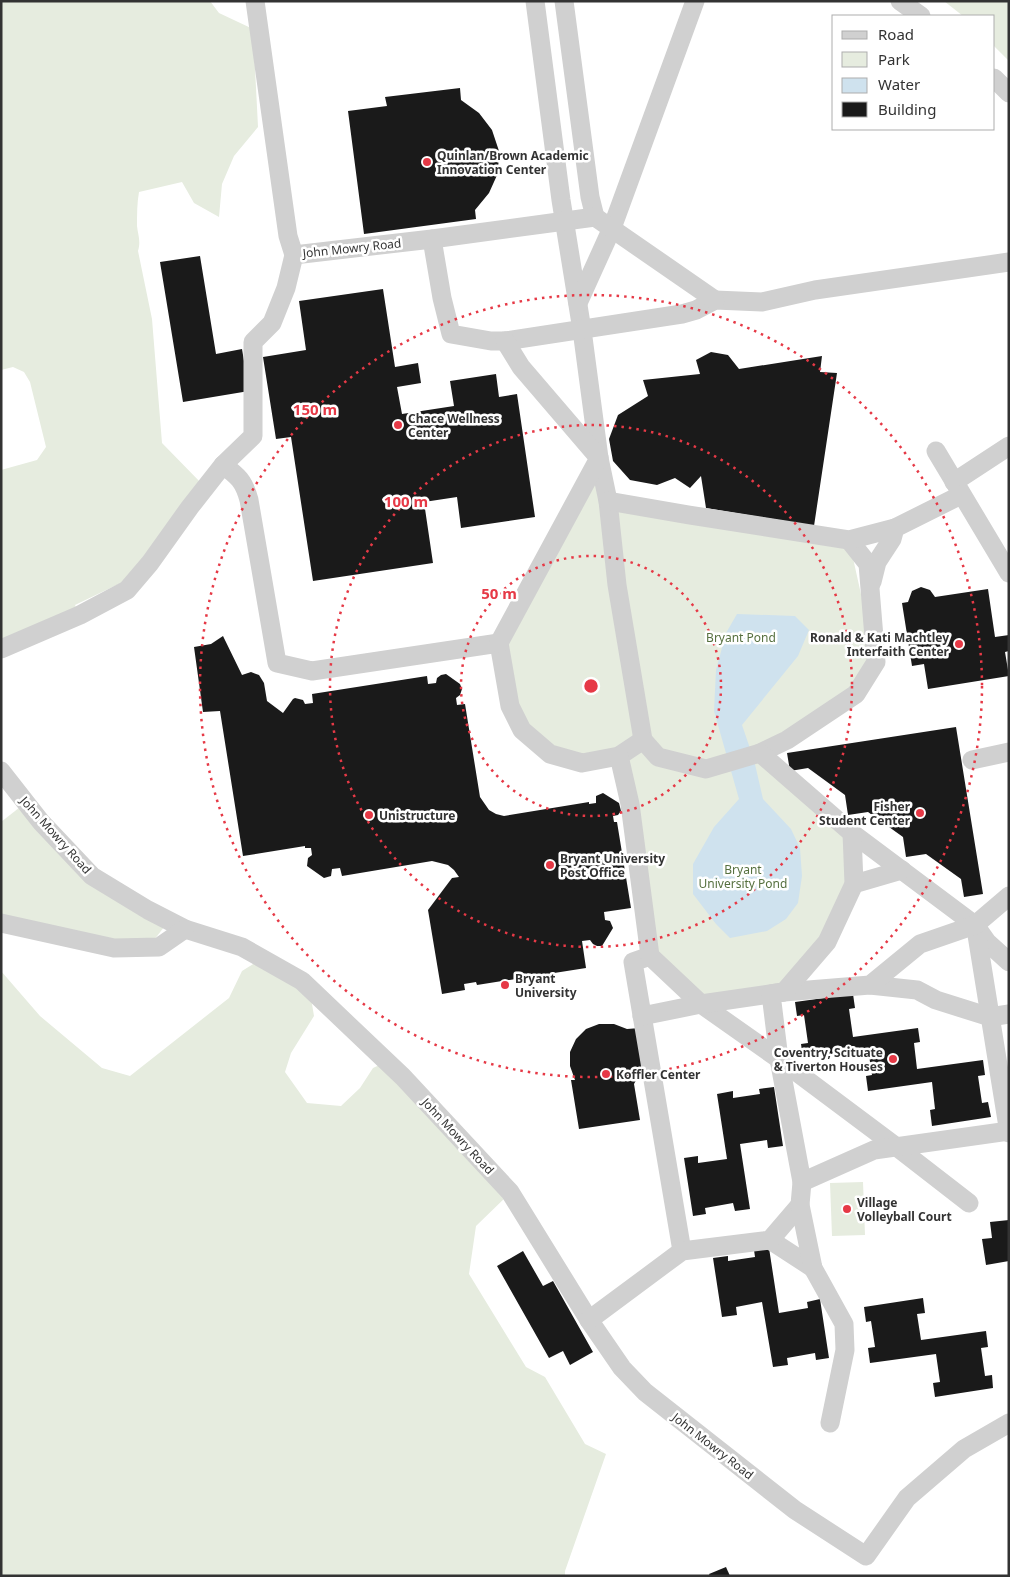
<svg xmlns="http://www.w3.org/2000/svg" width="1010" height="1577" viewBox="0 0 1010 1577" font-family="'Noto Sans',sans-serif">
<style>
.green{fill:#e6ecdf}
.water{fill:#cfe2ee}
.building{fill:#1a1a1a}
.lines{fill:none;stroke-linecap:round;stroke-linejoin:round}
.minor{stroke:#d0d0d0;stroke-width:19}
.ring{fill:none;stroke:#e63946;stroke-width:2.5;stroke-dasharray:2.5 5}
.poi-dot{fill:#e63946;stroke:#fff;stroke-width:2}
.labels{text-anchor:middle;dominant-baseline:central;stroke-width:5;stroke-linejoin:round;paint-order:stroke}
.poi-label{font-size:12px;font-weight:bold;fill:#333;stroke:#fff;text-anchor:start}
.street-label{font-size:12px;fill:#333;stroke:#fff}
.park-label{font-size:12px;fill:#56703f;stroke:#fff}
.centre{fill:#e63946;stroke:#fff;stroke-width:2.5}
.ring-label{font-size:15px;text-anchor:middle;font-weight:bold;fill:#e63946;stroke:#fff;stroke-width:5;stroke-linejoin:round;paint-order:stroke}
</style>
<rect width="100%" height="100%" fill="#fff"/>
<!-- green -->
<g class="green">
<path d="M1,1H210L219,13L253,29L258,127L234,156L222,184L219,217L194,203L182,182L139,192C137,203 137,214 137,226C138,235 141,241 138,251L152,319L162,443L204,486L125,581L75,605L80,615L1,649V470L37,460L46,447L30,382L24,372L13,367L1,370Z"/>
<polygon points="944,1 1009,1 1009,61 994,46 994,16 963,16"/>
<polygon points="599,458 608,501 849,540 876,662 856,694 760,753 852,833 854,884 784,992 701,1004 650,956 619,756 582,763 522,730 499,643"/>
<polygon points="24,804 164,927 151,944 1,927 1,822"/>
<polygon points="258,961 311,998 314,1016 291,1053 285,1072 307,1103 341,1106 360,1088 373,1068 388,1061 508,1195 476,1226 469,1274 526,1367 545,1377 585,1444 606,1454 565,1571 565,1576 1,1576 1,971 40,1016 102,1068 130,1076 229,998 242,971"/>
<polygon points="863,1182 865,1235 832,1236 830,1183"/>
</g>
<!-- water -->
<polygon class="water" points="737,614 795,616 809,630 798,656 742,725 754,760 763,799 791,829 800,848 802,876 798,903 786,919 767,931 730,938 716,924 693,894 693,864 714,827 739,799 714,711 716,670 726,633"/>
<!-- building -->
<g class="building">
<polygon points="460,88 461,100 479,113 492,130 499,151 498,173 489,193 475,210 476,219 364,234 348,111 387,106 385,97"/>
<polygon points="200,256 216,354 242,349 249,391 183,402 160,262"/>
<polygon points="383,289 395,367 418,363 421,383 397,387 402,414 454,406 450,381 496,374 499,397 517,394 535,517 461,528 457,497 424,502 433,563 313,581 291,437 276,439 263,357 306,350 299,301"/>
<polygon points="711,352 728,355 739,369 822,356 820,372 837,373 814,526 706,508 701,476 690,488 675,478 657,485 630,480 613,461 609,439 618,415 648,396 643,380 700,374 696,360"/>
<polygon points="921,587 930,590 935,597 988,589 995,637 1009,635 1009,651 1005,652 1009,676 928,689 924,664 912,666 902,603 908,602 912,591"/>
<polygon points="223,636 242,675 251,672 259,675 264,683 267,701 283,713 293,699 295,698 303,700 305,704 313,703 312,694 427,676 428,684 436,683 437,678 441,675 446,674 460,684 462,689 460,695 456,698 457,705 465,704 480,797 489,810 496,814 504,816 589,802 589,804 596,803 596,796 603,793 619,803 621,811 618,815 613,816 614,822 617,822 631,908 604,912 605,920 610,921 613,928 602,946 597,946 593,944 590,940 582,941 586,968 477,985 476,982 464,984 465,990 442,994 428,910 452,878 459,877 454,870 448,865 432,861 342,876 340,868 332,869 331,876 324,878 307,866 308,858 312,855 311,848 305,848 305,846 243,856 220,711 203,712 194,647 211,644"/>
<polygon points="956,727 983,894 964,897 961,879 926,854 906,857 903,837 868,812 848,815 845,795 808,768 790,771 787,753"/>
<polygon points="853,994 855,1008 849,1009 853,1037 918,1028 920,1042 914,1043 917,1069 983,1060 985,1075 978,1076 982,1103 988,1102 991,1117 932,1126 930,1110 935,1109 932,1082 868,1091 866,1076 872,1075 868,1049 803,1058 801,1044 808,1043 804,1015 797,1016 795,1002"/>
<polygon points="599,1024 614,1024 627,1029 640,1028 642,1069 634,1084 640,1120 579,1129 571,1080 575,1080 570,1066 570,1052 576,1039 586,1029"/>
<polygon points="774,1087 783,1146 768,1148 767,1140 740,1144 750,1209 735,1211 733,1203 705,1208 706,1214 693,1216 684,1158 698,1156 698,1163 727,1159 717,1094 733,1091 733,1098 760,1094 759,1089"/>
<polygon points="1009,1220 1009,1261 986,1265 982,1239 992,1238 990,1222"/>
<polygon points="769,1248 779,1313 808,1308 807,1302 820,1299 829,1358 816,1360 815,1353 787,1358 788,1365 773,1367 762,1302 736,1307 737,1315 722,1317 713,1258 728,1256 728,1261 755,1257 754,1250"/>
<polygon points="523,1251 543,1286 553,1281 593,1352 570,1365 563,1351 549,1358 497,1266"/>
<polygon points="923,1298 925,1313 917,1314 921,1340 986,1331 988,1347 981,1348 985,1376 992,1375 993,1388 935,1397 933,1383 940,1382 936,1354 870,1363 868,1348 875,1347 871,1321 866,1322 864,1307"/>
<polygon points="726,1567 730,1576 710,1576 709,1574"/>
</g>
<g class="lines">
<!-- minor -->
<g class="minor">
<polyline points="255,1 288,236 294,255"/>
<polyline points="535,1 561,200 582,330 599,458 608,501 617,585 643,740"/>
<polyline points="564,1 590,197 595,217"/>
<polyline points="900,1 921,16"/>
<polyline points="994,78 1009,93"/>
<polyline points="432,239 442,298 451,334 491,341 505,341 682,314 696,310 715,300 762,302 815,290 1009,262"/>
<polyline points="578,303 612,228 695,1"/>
<polyline points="936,451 1009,573"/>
<path d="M223,465C238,476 244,481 249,500L277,663L312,671L499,643L510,706L522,730L550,754L582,763L619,756L643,740L658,757L706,769L760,753L787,740L856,694L876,662L868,564L849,540"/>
<polyline points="954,482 1009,446"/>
<polyline points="608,501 689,515 849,540 895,528"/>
<polyline points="872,582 877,562 892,539 895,528 961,495"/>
<polyline points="499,643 599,458 521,367 505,341"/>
<polyline points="1,649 80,615 127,590 150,563 190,507 223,465 253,436 253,342 272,323 286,288 294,255 432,239 595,217 715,300"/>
<polyline points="760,753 852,833 975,925 987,942 1009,962"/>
<polyline points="619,756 630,804 650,956 633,962 682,1251"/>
<polyline points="972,760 1009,752"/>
<polyline points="1,771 41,822 92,876 148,910 185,929 242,947 302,981 403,1077 510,1192 589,1320 622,1368 645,1392 795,1510 866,1556 907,1498 964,1449 1009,1423"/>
<polyline points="854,884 902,870"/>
<polyline points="1,923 114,948 159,947 185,929"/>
<polyline points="976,929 1009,1133"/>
<polyline points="650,956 701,1004 779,1059 898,1148 969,1203"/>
<polyline points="870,985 917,990 936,1000 990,1017 1009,1014"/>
<polyline points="642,1016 701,1004 784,992 870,985 920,944 975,925 1009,896"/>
<polyline points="802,1182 874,1150 1009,1131"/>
<polyline points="770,1240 813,1268"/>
<polyline points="589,1320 682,1251 770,1240 800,1205"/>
<polyline points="830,1423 845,1350 844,1324 813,1268 800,1205 802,1182 779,1059 771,994 784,992 827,942 854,884 852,833"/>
</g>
</g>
<!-- distance rings -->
<g class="ring">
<circle cx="591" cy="686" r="130"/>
<circle cx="591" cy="686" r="261"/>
<circle cx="591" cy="686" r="391"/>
</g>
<!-- markers -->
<g class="poi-dot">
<circle cx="427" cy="162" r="5"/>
<circle cx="398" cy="425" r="5"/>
<circle cx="959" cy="644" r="5"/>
<circle cx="920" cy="813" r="5"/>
<circle cx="369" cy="815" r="5"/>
<circle cx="550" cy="865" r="5"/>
<circle cx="505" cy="985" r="5"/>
<circle cx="893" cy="1059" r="5"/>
<circle cx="606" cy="1074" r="5"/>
<circle cx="847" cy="1209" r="5"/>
</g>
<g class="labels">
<!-- poi labels -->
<g class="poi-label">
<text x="437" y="155">Quinlan/Brown Academic<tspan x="437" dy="14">Innovation Center</tspan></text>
<text x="408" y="418">Chace Wellness<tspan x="408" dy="14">Center</tspan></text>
<text x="949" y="637" text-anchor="end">Ronald &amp; Kati Machtley<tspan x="949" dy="14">Interfaith Center</tspan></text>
<text x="910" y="806" text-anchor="end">Fisher<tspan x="910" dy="14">Student Center</tspan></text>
<text x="379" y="815">Unistructure</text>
<text x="560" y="858">Bryant University<tspan x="560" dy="14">Post Office</tspan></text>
<text x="515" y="978">Bryant<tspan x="515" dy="14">University</tspan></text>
<text x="883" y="1052" text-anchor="end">Coventry, Scituate<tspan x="883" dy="14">&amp; Tiverton Houses</tspan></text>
<text x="616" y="1074">Koffler Center</text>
<text x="857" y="1202">Village<tspan x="857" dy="14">Volleyball Court</tspan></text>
</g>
<!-- street labels -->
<g class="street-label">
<text transform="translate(352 248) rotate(-6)">John Mowry Road</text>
<text transform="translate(56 835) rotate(48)">John Mowry Road</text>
<text transform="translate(458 1136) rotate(47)">John Mowry Road</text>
<text transform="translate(713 1446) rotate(38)">John Mowry Road</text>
</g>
<!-- park labels -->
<g class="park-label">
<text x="741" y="637">Bryant Pond</text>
<text x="743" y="869">Bryant<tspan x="743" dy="14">University Pond</tspan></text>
</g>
</g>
<circle cx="591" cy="686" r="8" class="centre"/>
<g class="ring-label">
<text x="315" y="415">150 m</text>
<text x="406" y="507">100 m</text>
<text x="499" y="599">50 m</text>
</g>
<!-- border -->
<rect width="1010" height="1577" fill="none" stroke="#333333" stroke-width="5"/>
<!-- legend -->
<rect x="832" y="15" width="162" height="115" fill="#ffffff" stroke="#adadad"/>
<rect x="842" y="31" width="25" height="8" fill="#d0d0d0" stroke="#adadad"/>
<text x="878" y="40" font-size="15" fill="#333333">Road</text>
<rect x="842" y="52" width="25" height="15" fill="#e6ecdf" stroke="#adadad"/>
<text x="878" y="65" font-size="15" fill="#333333">Park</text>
<rect x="842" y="78" width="25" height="15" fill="#cfe2ee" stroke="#adadad"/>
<text x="878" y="90" font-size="15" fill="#333333">Water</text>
<rect x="842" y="102" width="25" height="15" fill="#1a1a1a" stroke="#adadad"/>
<text x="878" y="115" font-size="15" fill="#333333">Building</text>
</svg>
